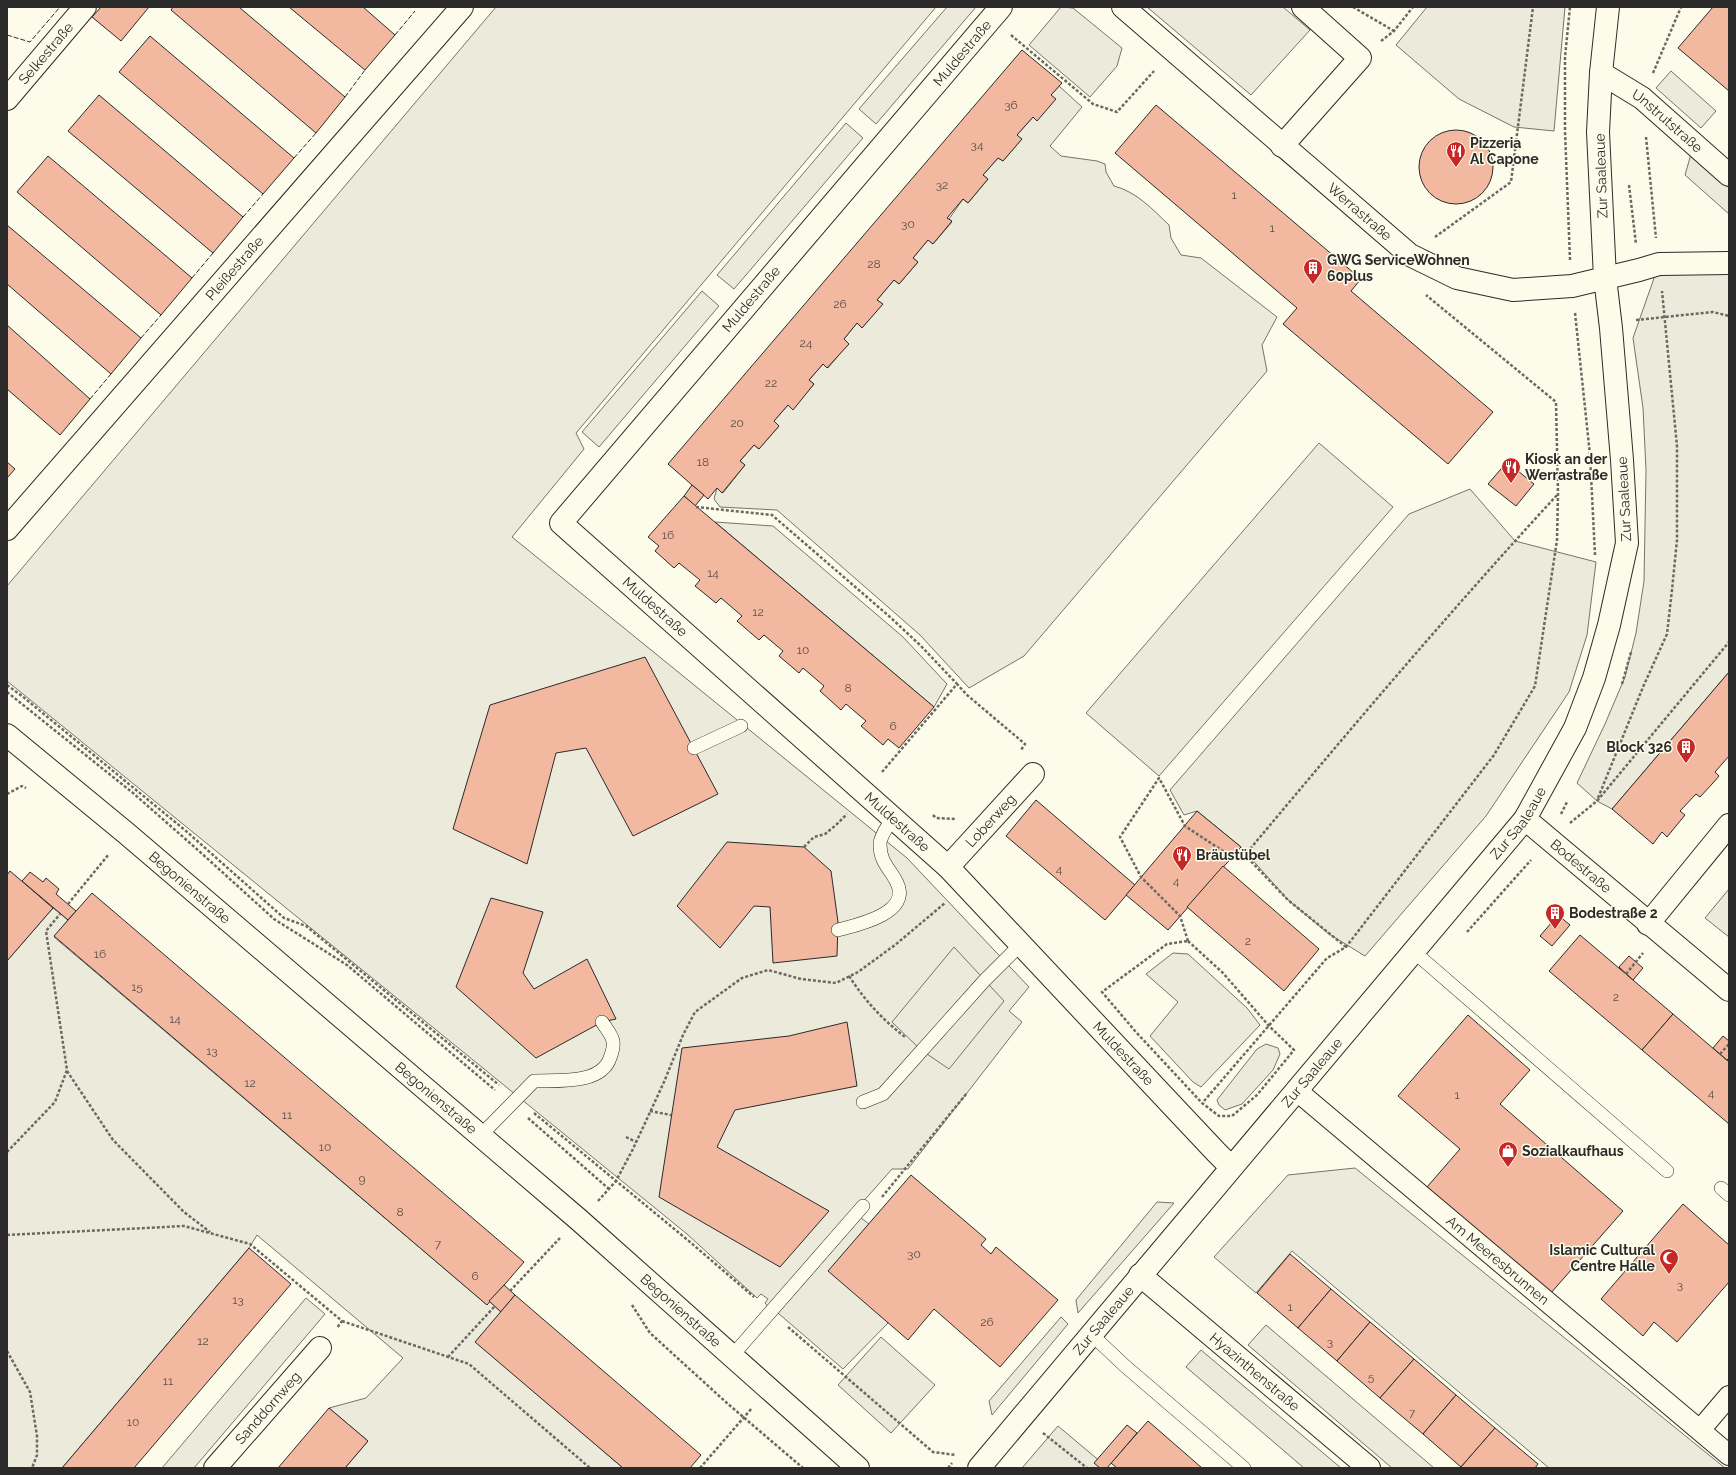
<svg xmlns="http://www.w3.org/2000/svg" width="1736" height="1475" viewBox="0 0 1736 1475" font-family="Raleway,sans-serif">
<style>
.green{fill:#ecebdb;stroke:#74746e}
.parking{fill:#eceadb;stroke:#74746e}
.building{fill:#f2b8a0;stroke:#2b2b2b}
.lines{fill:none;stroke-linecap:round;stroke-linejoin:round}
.service-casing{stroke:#2b2b2b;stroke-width:14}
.pedestrian-casing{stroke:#2b2b2b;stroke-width:22}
.minor-casing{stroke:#2b2b2b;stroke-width:24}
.tertiary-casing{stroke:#2b2b2b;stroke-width:24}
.path{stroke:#6a6964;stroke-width:2.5;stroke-dasharray:3 2;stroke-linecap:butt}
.service{stroke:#fdfbea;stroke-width:13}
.pedestrian{stroke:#fdfbea;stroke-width:20}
.minor{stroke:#fdfbea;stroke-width:22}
.tertiary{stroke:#fdfbea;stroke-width:22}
.fence{stroke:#2b2b2b;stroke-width:1;stroke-dasharray:5 2;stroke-linecap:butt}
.labels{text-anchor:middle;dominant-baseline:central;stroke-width:3;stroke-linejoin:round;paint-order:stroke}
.number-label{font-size:12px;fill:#5d4e48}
.street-label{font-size:14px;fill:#2b2b2b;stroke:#fdfbea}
.poi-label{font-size:14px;font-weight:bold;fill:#2b2b2b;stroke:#fdfbea;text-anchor:start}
</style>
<rect width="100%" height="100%" fill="#fdfbea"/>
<!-- green -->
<g class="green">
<polygon points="496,7 936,7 576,433 584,449 512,537 907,858 1029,987 1009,1011 1022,1022 908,1169 892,1169 769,1308 765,1303 768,1299 761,1294 757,1298 687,1234 7,681 7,586"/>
<polygon points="1061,7 1073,8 1122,48 1117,66 1090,97 1029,45"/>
<polygon points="1427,7 1565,7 1554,131 1514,127 1459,99 1396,45"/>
<path d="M1059,86L1082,107L1050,146L1061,156L1097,161L1105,164L1106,172L1114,186C1137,192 1152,209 1169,225L1171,238L1181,255L1201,258L1277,317L1262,345L1267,371L1024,656L969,688L920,635L777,510L720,507L714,499L717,488L723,493L745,465L740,461L754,445L759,449L779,426L774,421L788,405L793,409L814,384L809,380L823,364L828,368L848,344L844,339L857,323L862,328L882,304L877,300L894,280L899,284L918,262L913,258L928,240L933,244L952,222L949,219L963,199L968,203L988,179L983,175L998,158L1003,161L1021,140L1017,135L1033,117L1037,120L1051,95Z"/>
<polygon points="1729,263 1729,672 1612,809 1597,801 1577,783 1605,724 1625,677 1636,633 1644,581 1646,470 1643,408 1633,338 1659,264"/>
<polygon points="1470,489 1515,541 1596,562 1587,635 1569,692 1486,816 1365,956 1329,934 1288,900 1241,847 1197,811 1184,815 1170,790 1409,514"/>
<polygon points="715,522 773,526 903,637 947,684 934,707"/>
<polygon points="1729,889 1729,937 1705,918"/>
<polygon points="53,908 68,920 54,937 486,1304 489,1301 501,1312 476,1342 623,1468 345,1468 368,1441 329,1408 366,1398 403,1358 257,1235 249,1248 62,1468 7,1468 7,961"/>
<polygon points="1173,953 1188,954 1247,1008 1260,1025 1201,1087 1193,1082 1150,1036 1178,1002 1146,974"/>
<polygon points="1266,1044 1278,1048 1280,1054 1273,1070 1242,1104 1225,1110 1219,1105 1217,1100 1257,1049"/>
<polygon points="1355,1168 1725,1468 1549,1468 1292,1251 1256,1293 1214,1257 1288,1175"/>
<polygon points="861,1218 869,1224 888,1323 843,1369 778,1313"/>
<polygon points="1058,1426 1108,1468 1022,1468"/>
</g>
<!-- parking -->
<g class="parking">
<polygon points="947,7 976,7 876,124 859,109"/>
<polygon points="1147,7 1283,7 1310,30 1251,95"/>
<polygon points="1671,71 1716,111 1701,128 1656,88"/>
<polygon points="846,123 863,138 734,289 717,275"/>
<polygon points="1691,154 1729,188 1729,214 1685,175"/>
<polygon points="702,291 719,306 599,447 582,432"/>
<polygon points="1319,443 1393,507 1159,776 1086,713"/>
<polygon points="954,947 1004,1001 949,1069 921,1050 892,1022"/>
<polygon points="1157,1202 1174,1203 1078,1313 1076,1300"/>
<polygon points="306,1298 325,1314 194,1468 162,1468"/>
<polygon points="1061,1317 1068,1324 992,1415 989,1401"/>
<polygon points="1266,1325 1434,1468 1392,1468 1248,1345"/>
<polygon points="881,1337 935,1385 891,1433 838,1385"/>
<polygon points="1201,1350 1341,1468 1304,1468 1186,1367"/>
</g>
<!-- building -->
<g class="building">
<polygon points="101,7 149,7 121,41 92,17"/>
<polygon points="173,7 239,7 345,97 316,133 171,10"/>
<polygon points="289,7 363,7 395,35 365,70"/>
<polygon points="1713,7 1729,7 1729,91 1678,48"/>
<polygon points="150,36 294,158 263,194 119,72"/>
<polygon points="1022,50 1062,83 1051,95 1056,99 1037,121 1033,117 1017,135 1022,139 1003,161 998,158 983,175 988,179 968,203 963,199 947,218 952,221 933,244 928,240 913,258 918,262 899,284 894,280 877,300 883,304 862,328 857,323 844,339 849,344 827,368 823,364 809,380 814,384 793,410 788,405 774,421 779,426 759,449 754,445 740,461 745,465 722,493 717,488 708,499 668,464"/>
<polygon points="99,95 243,217 213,253 68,131"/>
<polygon points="1156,105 1361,279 1351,291 1493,412 1448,464 1283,324 1297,308 1115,153"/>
<circle cx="1456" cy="167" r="37"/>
<polygon points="48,156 192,278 161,315 17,192"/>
<polygon points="7,225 141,338 111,374 7,284"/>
<polygon points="7,325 90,399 60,435 7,389"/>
<polygon points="7,462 15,469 7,478"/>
<polygon points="1507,462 1534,484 1516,506 1488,484"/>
<polygon points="692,485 704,495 695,506 684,496"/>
<polygon points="684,496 934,707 899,748 888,739 883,745 861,726 866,721 846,704 841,710 820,691 824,686 803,668 799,673 779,656 783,651 764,635 759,640 737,621 742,616 721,598 716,603 695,586 700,580 679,563 674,568 655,551 659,546 648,537"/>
<polygon points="645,657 718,794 633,836 586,748 556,753 527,864 453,829 490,705"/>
<polygon points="1729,672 1729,756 1715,772 1719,776 1713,783 1700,797 1696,794 1680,811 1685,815 1667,837 1662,832 1653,844 1612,809"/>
<polygon points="1036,800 1135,885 1105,920 1006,836"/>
<polygon points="1197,811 1241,847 1168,930 1126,895"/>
<polygon points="727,842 804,847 831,871 838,922 837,956 773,963 770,907 754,906 720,948 677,906"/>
<polygon points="1223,866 1319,949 1284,991 1187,907"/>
<polygon points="10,871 53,908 7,961 7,875"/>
<polygon points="30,872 43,882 46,878 59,889 56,894 76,911 68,920 22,881"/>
<polygon points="92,893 524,1262 487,1305 54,936"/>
<polygon points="491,898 543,912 523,973 534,989 587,959 616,1019 602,1022 536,1058 456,987"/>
<polygon points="1558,915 1570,925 1552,946 1540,936"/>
<polygon points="1580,935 1673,1014 1642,1050 1549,971"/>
<polygon points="1629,956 1643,968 1633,980 1619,967"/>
<polygon points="1673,1014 1729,1062 1729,1124 1642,1050"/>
<polygon points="1468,1015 1530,1070 1500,1104 1623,1211 1550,1294 1427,1187 1460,1149 1398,1096"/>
<polygon points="847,1022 857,1086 735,1110 717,1147 829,1211 780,1267 659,1197 682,1048 789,1036"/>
<polygon points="1723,1036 1729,1041 1729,1058 1727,1060 1713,1048"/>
<polygon points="911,1175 986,1239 981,1245 991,1254 996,1247 1058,1300 1000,1367 934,1309 908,1340 828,1271"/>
<polygon points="1683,1204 1729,1245 1729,1282 1677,1342 1654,1322 1643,1336 1601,1299"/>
<polygon points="249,1248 291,1284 134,1468 62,1468"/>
<polygon points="1290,1254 1331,1289 1298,1328 1257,1293"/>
<polygon points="504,1285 515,1295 501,1312 489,1301"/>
<polygon points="1331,1289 1370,1322 1337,1361 1298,1328"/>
<polygon points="515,1295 701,1455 690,1468 623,1468 475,1342"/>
<polygon points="1370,1322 1414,1359 1380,1398 1337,1361"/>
<polygon points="1414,1359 1456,1395 1423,1434 1380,1398"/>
<polygon points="1456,1395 1495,1428 1461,1467 1423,1434"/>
<polygon points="329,1408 368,1441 345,1468 278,1468"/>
<polygon points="1148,1421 1202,1468 1117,1468 1111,1463"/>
<polygon points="1127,1425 1137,1433 1107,1468 1100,1468 1094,1463"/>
<polygon points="1495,1428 1538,1464 1535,1468 1462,1468 1461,1467"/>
</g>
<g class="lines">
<defs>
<g id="service">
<polyline points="694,748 741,726"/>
<path d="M838,930C857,925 912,913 897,883C890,868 880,863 880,844C880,836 888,826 892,819"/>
<polyline points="1413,951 1667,1171"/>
<polyline points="863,1102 883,1094 984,981 1020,945"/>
<path d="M481,1135L534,1081C557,1080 601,1085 610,1058C617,1040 612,1037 602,1022"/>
<polyline points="1721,1188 1729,1195"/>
<polyline points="1091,1334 1125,1366 1244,1468"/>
<polyline points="732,1356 863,1206"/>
</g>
<g id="pedestrian">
<path id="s1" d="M1296,1090L1729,1455"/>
<polyline points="1700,1430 1729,1396"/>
</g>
<g id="minor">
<path id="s2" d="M1001,7L561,523L948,867L1216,1152L1231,1167"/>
<path id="s3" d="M1123,7L1410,255L1457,278L1513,290L1572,286L1639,270L1659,264L1729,263"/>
<path id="s4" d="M1601,73L1642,98L1729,175"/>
<path id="s5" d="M7,99L85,7"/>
<polyline points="1282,146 1360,58 1303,7"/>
<path id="s6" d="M7,529L462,7"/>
<path id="s7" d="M1525,819L1729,990"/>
<path id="s8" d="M948,867L1033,774"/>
<polyline points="1648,924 1729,825"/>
<path id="s9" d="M1140,1275L1369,1468"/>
<path id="s10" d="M215,1468L320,1348"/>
</g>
<g id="tertiary">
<path id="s11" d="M7,735L126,833L578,1219L858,1468"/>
<path id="s12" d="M979,1468L1525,819L1575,728L1594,678L1609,625L1627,543L1622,460L1611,328L1605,278L1598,132L1601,73L1608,7"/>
</g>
</defs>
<!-- service casing -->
<use href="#service" class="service-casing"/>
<!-- pedestrian casing -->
<use href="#pedestrian" class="pedestrian-casing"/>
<!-- minor casing -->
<use href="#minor" class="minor-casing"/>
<!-- tertiary casing -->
<use href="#tertiary" class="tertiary-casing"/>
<!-- path -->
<g class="path">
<polyline points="1353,7 1394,31"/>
<polyline points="1011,35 1093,104 1117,112 1154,71"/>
<polyline points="1381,41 1394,31 1413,7"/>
<polyline points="1653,73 1681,7"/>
<polyline points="1646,137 1656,238"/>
<polyline points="1629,185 1636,244"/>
<polyline points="1435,237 1511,182 1533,7"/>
<polyline points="1570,260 1565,131 1565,57 1570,7"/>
<polyline points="1575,313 1590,455 1595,555"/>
<polyline points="1636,320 1713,312 1729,316"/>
<polyline points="696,507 772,515 890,617 921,646 957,684"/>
<polyline points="1622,684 1631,652"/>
<polyline points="7,685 22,696 186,831 284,918 306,926 499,1085"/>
<polyline points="7,692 133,793 199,851 274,919 347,965 495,1090"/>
<polyline points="882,772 957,684 967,695 1025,744 1021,750"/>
<polyline points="7,794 22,786 26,788"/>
<polyline points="1598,798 1643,687 1667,634 1672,590 1677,540 1677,446 1662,291"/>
<polyline points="1561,814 1567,802"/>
<polyline points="933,815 936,818 955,819"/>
<polyline points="1570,823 1597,801 1729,642"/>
<polyline points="804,847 814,837 825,834 836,825 847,814"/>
<polyline points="68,904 109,854"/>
<polyline points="1467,932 1531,860"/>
<polygon points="1188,941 1223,973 1269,1026 1294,1050 1257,1095 1232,1116 1219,1116 1202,1103 1135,1031 1102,992 1167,944"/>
<polyline points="1188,941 1180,916 1141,877 1120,837 1159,778 1185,826 1232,857 1245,855"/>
<path d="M1346,947L1288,900L1245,855C1347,733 1450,611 1558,494"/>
<polyline points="1626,974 1643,953"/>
<path d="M849,976C866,1002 881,1018 905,1037"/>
<polyline points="1720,1054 1729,1044"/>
<polyline points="67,1071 113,1140 184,1212 210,1232"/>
<polyline points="1204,1101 1327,958 1346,947 1494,755 1535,686 1557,540 1558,494 1556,402 1426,295"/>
<polyline points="650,1111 671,1115"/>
<polyline points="534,1113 690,1242 754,1297"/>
<polyline points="528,1118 609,1189"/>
<polyline points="626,1137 636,1142"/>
<polyline points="7,1152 55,1102 67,1070 46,931 60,914"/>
<polyline points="882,1197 967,1093"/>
<polyline points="598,1201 616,1181 633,1149 664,1082 683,1035 695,1012 742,978 768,970 801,979 836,983 858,972 895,945 945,903"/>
<polyline points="7,1235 184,1226 250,1244 342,1321 337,1328"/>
<polyline points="510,1291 560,1238"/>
<polyline points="632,1305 650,1333 728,1404 803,1468"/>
<polyline points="342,1321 469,1364 590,1468"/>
<polyline points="788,1327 933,1452 956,1455"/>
<polyline points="7,1351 30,1392 37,1436 37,1455 32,1468"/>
<polyline points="448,1357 495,1306"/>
<polyline points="1043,1433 1087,1468"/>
<polyline points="700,1468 752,1408"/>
<polyline points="948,1468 952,1463"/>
</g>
<!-- service -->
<use href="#service" class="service"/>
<!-- pedestrian -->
<use href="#pedestrian" class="pedestrian"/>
<!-- minor -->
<use href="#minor" class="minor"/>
<!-- tertiary -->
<use href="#tertiary" class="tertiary"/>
<!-- fence -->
<g class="fence">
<polyline points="7,35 30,42 60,7"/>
<polyline points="395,35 415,11"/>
<polyline points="345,97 365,70"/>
<polyline points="294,158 316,133"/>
<polyline points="243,217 263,194"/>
<polyline points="192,278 213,253"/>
<polyline points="141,338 161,315"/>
<polyline points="90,399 111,374"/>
</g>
</g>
<!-- icons -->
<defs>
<symbol id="restaurant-pin" viewBox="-11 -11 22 30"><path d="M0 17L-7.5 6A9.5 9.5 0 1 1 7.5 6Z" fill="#c62828" stroke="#fdfbea"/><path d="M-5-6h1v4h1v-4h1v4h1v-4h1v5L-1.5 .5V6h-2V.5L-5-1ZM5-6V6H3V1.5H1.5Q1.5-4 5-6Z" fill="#fff"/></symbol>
<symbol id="building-pin" viewBox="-11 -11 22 30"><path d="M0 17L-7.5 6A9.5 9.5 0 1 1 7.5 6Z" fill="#c62828" stroke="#fdfbea"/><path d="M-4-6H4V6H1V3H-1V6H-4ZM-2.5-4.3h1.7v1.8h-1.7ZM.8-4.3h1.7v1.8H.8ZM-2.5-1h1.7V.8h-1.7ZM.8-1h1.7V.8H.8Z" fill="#fff"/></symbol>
<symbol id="shop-pin" viewBox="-11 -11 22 30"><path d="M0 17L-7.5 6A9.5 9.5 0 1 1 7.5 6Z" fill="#c62828" stroke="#fdfbea"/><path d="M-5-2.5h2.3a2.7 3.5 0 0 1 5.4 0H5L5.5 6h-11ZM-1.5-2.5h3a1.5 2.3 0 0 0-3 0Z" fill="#fff"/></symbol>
<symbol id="mosque-pin" viewBox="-11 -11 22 30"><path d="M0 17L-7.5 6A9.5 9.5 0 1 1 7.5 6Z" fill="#c62828" stroke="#fdfbea"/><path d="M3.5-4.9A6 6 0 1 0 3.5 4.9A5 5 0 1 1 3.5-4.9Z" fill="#fff"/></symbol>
</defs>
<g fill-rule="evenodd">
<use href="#restaurant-pin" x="1445" y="140" width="22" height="30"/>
<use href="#building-pin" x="1302" y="257" width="22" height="30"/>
<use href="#restaurant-pin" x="1500" y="456" width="22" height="30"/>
<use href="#building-pin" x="1675" y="736" width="22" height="30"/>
<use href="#restaurant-pin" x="1171" y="844" width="22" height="30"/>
<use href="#building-pin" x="1544" y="902" width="22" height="30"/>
<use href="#shop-pin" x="1497" y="1140" width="22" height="30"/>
<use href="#mosque-pin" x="1658" y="1247" width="22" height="30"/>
</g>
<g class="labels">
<!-- number labels -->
<g class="number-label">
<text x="1011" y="105">36</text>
<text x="977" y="145">34</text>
<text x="942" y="185">32</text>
<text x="1234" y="195">1</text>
<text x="908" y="224">30</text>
<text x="1272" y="228">1</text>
<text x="874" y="264">28</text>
<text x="840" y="304">26</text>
<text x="806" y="343">24</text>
<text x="771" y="383">22</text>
<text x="737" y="423">20</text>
<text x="703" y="462">18</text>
<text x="668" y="535">16</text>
<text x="713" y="573">14</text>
<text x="758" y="612">12</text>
<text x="803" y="650">10</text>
<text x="848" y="688">8</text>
<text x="893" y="726">6</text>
<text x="1059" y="869">4</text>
<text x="1176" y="881">4</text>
<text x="1248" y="941">2</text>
<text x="100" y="954">16</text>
<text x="137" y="987">15</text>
<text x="1616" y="997">2</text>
<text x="175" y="1019">14</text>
<text x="212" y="1051">13</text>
<text x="250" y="1083">12</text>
<text x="1711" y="1093">4</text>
<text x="1457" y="1095">1</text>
<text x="287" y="1115">11</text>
<text x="325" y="1147">10</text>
<text x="362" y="1179">9</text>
<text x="400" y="1212">8</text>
<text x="438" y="1244">7</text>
<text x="914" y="1254">30</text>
<text x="475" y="1276">6</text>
<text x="1680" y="1285">3</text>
<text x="238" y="1300">13</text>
<text x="1290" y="1307">1</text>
<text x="987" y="1322">26</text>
<text x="203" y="1341">12</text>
<text x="1330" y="1342">3</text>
<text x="1371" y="1377">5</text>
<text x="168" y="1381">11</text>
<text x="1412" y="1413">7</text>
<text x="133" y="1422">10</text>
</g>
<!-- street labels -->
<g class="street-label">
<text stroke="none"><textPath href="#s5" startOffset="60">Selkestraße</textPath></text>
<text transform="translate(962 53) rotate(-50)">Muldestraße</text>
<text stroke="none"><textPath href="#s4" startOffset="82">Unstrutstraße</textPath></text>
<text transform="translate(1601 176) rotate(-92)">Zur Saaleaue</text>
<text stroke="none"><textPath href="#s3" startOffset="313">Werrastraße</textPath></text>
<text stroke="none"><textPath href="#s6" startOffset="346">Pleißestraße</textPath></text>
<text transform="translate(751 299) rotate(-50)">Muldestraße</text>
<text transform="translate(1624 499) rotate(-93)">Zur Saaleaue</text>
<text stroke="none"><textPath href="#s2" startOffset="804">Muldestraße</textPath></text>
<text stroke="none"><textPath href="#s8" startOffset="63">Loberweg</textPath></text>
<text stroke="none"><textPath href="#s12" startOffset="841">Zur Saaleaue</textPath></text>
<text stroke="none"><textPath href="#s2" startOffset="1128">Muldestraße</textPath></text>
<text stroke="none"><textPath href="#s7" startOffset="73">Bodestraße</textPath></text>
<text stroke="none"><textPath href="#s11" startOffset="238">Begonienstraße</textPath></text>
<text stroke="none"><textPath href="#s2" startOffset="1452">Muldestraße</textPath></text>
<text stroke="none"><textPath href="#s12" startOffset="517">Zur Saaleaue</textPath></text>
<text stroke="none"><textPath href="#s11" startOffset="562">Begonienstraße</textPath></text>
<text stroke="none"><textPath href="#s1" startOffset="264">Am Meeresbrunnen</textPath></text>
<text stroke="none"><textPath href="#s11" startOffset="886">Begonienstraße</textPath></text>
<text stroke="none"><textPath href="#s12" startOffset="193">Zur Saaleaue</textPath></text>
<text stroke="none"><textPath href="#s9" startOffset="150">Hyazinthenstraße</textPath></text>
<text stroke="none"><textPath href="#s10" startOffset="80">Sanddornweg</textPath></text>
</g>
<!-- poi labels -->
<g class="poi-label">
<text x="1470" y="143">Pizzeria<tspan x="1470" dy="16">Al Capone</tspan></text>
<text x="1327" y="260">GWG ServiceWohnen<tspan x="1327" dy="16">60plus</tspan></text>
<text x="1525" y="459">Kiosk an der<tspan x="1525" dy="16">Werrastraße</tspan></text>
<text x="1672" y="747" text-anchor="end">Block 326</text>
<text x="1196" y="855">Bräustübel</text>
<text x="1569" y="913">Bodestraße 2</text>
<text x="1522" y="1151">Sozialkaufhaus</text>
<text x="1655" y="1250" text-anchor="end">Islamic Cultural<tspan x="1655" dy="16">Centre Halle</tspan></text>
</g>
</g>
<!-- border -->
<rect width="1736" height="1475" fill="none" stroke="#2b2b2b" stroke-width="16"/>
</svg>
